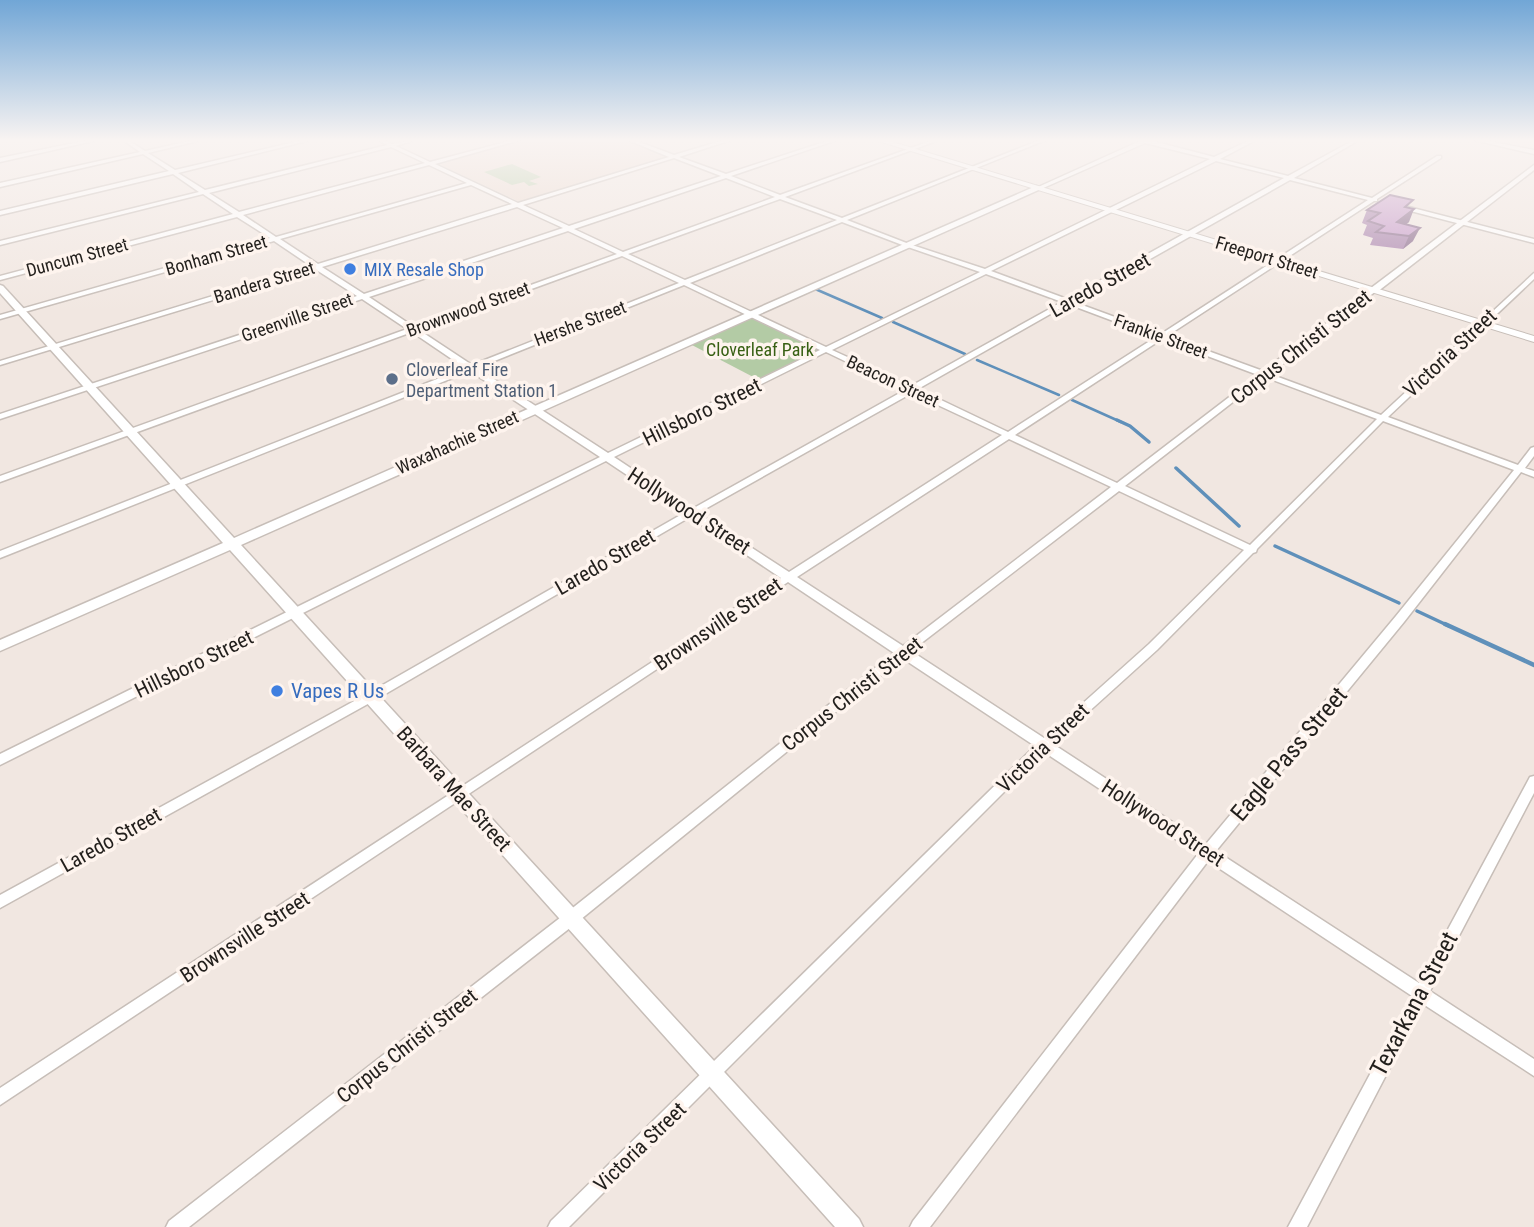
<svg xmlns="http://www.w3.org/2000/svg" width="1534" height="1227" viewBox="0 0 1534 1227" font-family="'Roboto Condensed',sans-serif">
<style>
.built{fill:#ebdad0}
.green{fill:#b3cba5}
.lines{fill:none;stroke-linecap:round;stroke-linejoin:round}
.stream-far2{stroke:#5f90ba;stroke-width:2.5}
.stream-far1{stroke:#5f90ba;stroke-width:3.5}
.stream{stroke:#5f90ba;stroke-width:4.5}
.minor-casing{stroke:#c7beb8;stroke-width:3}
.tertiary-casing{stroke:#c7beb8;stroke-width:3}
.secondary-casing{stroke:#c7beb8;stroke-width:2}
.minor{fill:#fff;fill-rule:evenodd}
.tertiary{fill:#fff;fill-rule:evenodd}
.secondary{fill:#fff;fill-rule:evenodd}
.wall{fill:#aa84ad}
.shaded-wall{fill:#8b6c8d}
.building{fill:#c69ac9;stroke:#8b6c8d;stroke-width:2}
.shop-dot{fill:#3f7fe0;stroke:#fef4ee;stroke-width:2.5}
.service-dot{fill:#5c6f8a;stroke:#fef4ee;stroke-width:2.5}
.labels{text-anchor:middle;dominant-baseline:central;stroke-width:7;stroke-linejoin:round;paint-order:stroke}
.far-street-label{font-size:18px;fill:#221f1c;stroke:#fef4ee}
.far-shop-label{font-size:18px;fill:#366cbe;stroke:#fef4ee;text-anchor:start}
.far-park-label{font-size:18px;fill:#386014;stroke:#fef4ee}
.far-service-label{font-size:18px;fill:#4e5e75;stroke:#fef4ee;text-anchor:start}
.street-label{font-size:21px;fill:#221f1c;stroke:#fef4ee}
.shop-label{font-size:21px;fill:#366cbe;stroke:#fef4ee;text-anchor:start}
.near-street-label{font-size:24px;fill:#221f1c;stroke:#fef4ee}
</style>
<rect width="100%" height="100%" fill="#f1e7e1"/>
<!-- built -->
<polygon class="built" points="522,140 627,140 670,156 520,202 436,163"/>
<!-- green -->
<g class="green">
<polygon points="512,164 541,177 529,181 538,184 529,186 524,182 512,185 484,172"/>
<polygon points="753,317 819,348 819,351 759,380 690,344"/>
</g>
<g class="lines">
<!-- stream-far2 -->
<g class="stream-far2">
<polyline points="813,288 882,318"/>
<polyline points="893,322 965,354"/>
<polyline points="977,360 1059,395"/>
<polyline points="1072,400 1121,422"/>
</g>
<!-- stream-far1 -->
<g class="stream-far1">
<polyline points="1117,420 1130,426 1149,442"/>
<polyline points="1176,468 1239,526"/>
<polyline points="1275,546 1399,603"/>
<polyline points="1417,611 1449,626"/>
</g>
<!-- stream -->
<polyline class="stream" points="1445,624 1534,665"/>
<defs>
<g id="minor">
<polygon points="89,140 98,140 0,162 0,158"/>
<path d="M123,140H128L145,151L194,140H202L148,153L175,170L303,140H311L178,173L205,190L387,145L378,140H384L392,144L415,140L396,146L430,162L513,140H520L435,164L518,203L669,157L628,140H634L674,155L724,140H731L679,157L726,174L830,140H837L731,176L780,195L933,140H939L785,197L842,218L1040,140H1046L847,220L909,244L985,269L1210,159L1145,143L1041,189L1036,188L1140,141L1138,140H1149L1214,157L1250,140H1256L1220,159L1288,176L1354,140H1359L1294,178L1372,198L1437,156H1441V158L1377,199V201H1374L1167,336L1263,371L1372,289H1376V291L1270,374L1381,415L1534,273V279L1388,417L1518,465L1531,448L1534,447V456L1525,468L1534,471V477L1521,472L1404,622L1216,851L1419,983L1530,777L1534,776V793L1430,991L1534,1059V1076L1423,1004L1307,1227H1288L1412,996L1208,861L930,1227H910L913,1221L1198,854L1044,752L569,1227H548L551,1221L1035,746L902,658L575,924L189,1227H166L169,1221L565,914L894,653L788,582L0,1105V1088L781,578L690,517L375,700L0,908V895L367,694L684,513L606,461L0,765V754L600,457L470,371L0,558V551L465,368L412,332L0,482V476L407,329L362,299L0,419V414L357,296L315,269L0,365V361L311,266L274,241L0,319V315L270,238L237,217L0,280V276L233,214L203,194L0,245V241L199,192L173,174L0,215V211L169,171L143,154L0,187V183L140,152ZM391,147L425,163L239,212L209,193ZM674,158L721,176L569,226L523,205ZM1216,161L1284,178L1067,299L991,271ZM429,165L467,183L276,237L243,215ZM726,178L775,197L623,252L574,229ZM1290,180L1368,200L1161,334L1074,302ZM471,185L512,204L318,264L280,239ZM780,199L837,220L685,280L628,254ZM517,207L563,228L364,294L322,267ZM842,222L905,246L980,272L826,347L690,283ZM568,231L617,254L414,327L369,297ZM622,256L679,283L472,365L419,330ZM986,274L1062,302L911,386L832,350ZM684,285L820,350L608,453L477,368ZM1068,304L1156,337L1008,432L918,389ZM1162,339L1258,375L1117,483L1015,435ZM826,352L905,390L692,509L614,457ZM1265,377L1377,419L1250,545L1125,486ZM912,393L1002,435L789,572L698,513ZM1383,421L1514,470L1396,616L1206,844L1053,744L1157,650L1253,553L1256,552L1257,549ZM1009,439L1111,487L903,646L797,577ZM1119,491L1244,550L1149,644L1044,738L911,651Z"/>
<polygon points="1474,140 1483,140 1534,150 1534,154"/>
<polygon points="1401,205 1534,239 1534,243 1399,208 1399,206"/>
</g>
<g id="tertiary">
<polygon points="1534,165 1534,170 1377,292 1371,292 1371,288"/>
<polygon points="1036,186 1043,188 241,545 859,1219 863,1227 835,1227 230,550 0,651 0,640 223,543 0,293 0,285 3,286 234,538"/>
</g>
<polygon id="secondary" points="875,140 886,140 1534,336 1534,342"/>
</defs>
<!-- minor casing -->
<use href="#minor" class="minor-casing"/>
<!-- tertiary casing -->
<use href="#tertiary" class="tertiary-casing"/>
<!-- secondary casing -->
<use href="#secondary" class="secondary-casing"/>
<!-- minor -->
<use href="#minor" class="minor"/>
<!-- tertiary -->
<use href="#tertiary" class="tertiary"/>
<!-- secondary -->
<use href="#secondary" class="secondary"/>
</g>
<!-- wall -->
<polygon class="wall" points="1410,208 1409,222 1406,224 1413,241 1403,249 1370,245 1373,238 1363,235 1367,225 1362,223 1367,210"/>
<!-- shaded-wall -->
<g class="shaded-wall">
<polygon points="1414,209 1409,222 1393,234 1397,222"/>
<polygon points="1420,228 1413,241 1403,249 1409,236"/>
</g>
<!-- building -->
<polygon class="building" points="1390,195 1413,200 1405,207 1414,209 1397,222 1420,228 1409,236 1376,232 1384,226 1368,221 1380,213 1367,210"/>
<!-- sky -->
<linearGradient id="sky" x2="0" y2="1"><stop stop-color="#71a6d6"/><stop offset="0.45" stop-color="#f9f4f2"/><stop offset="1" stop-color="#f9f4f2" stop-opacity="0"/></linearGradient>
<rect width="1534" height="312" fill="url(#sky)"/>
<!-- markers -->
<g class="shop-dot">
<circle cx="350" cy="269" r="7"/>
<circle cx="277" cy="691" r="7"/>
</g>
<circle class="service-dot" cx="392" cy="379" r="7"/>
<g class="labels">
<!-- far-street labels -->
<g class="far-street-label">
<text transform="translate(216 255) rotate(-16)">Bonham Street</text>
<text transform="translate(77 257) rotate(-15)">Duncum Street</text>
<text transform="translate(1267 257) rotate(17)">Freeport Street</text>
<text transform="translate(264 282) rotate(-17)">Bandera Street</text>
<text transform="translate(468 309) rotate(-20)">Brownwood Street</text>
<text transform="translate(297 317) rotate(-19)">Greenville Street</text>
<text transform="translate(580 323) rotate(-21)">Hershe Street</text>
<text transform="translate(1161 336) rotate(20)">Frankie Street</text>
<text transform="translate(893 381) rotate(25)">Beacon Street</text>
<text transform="translate(457 442) rotate(-24)">Waxahachie Street</text>
</g>
<!-- far-shop labels -->
<g class="far-shop-label">
<text x="364" y="269">MIX Resale Shop</text>
</g>
<!-- far-park labels -->
<g class="far-park-label">
<text x="760" y="349">Cloverleaf Park</text>
</g>
<!-- far-service labels -->
<g class="far-service-label">
<text x="406" y="369">Cloverleaf Fire<tspan x="406" dy="21">Department Station 1</tspan></text>
</g>
<!-- street labels -->
<g class="street-label">
<text transform="translate(1100 285) rotate(-29)">Laredo Street</text>
<text transform="translate(1301 347) rotate(-38)">Corpus Christi Street</text>
<text transform="translate(1450 353) rotate(-43)">Victoria Street</text>
<text transform="translate(702 412) rotate(-26)">Hillsboro Street</text>
<text transform="translate(689 511) rotate(33)">Hollywood Street</text>
<text transform="translate(605 562) rotate(-30)">Laredo Street</text>
<text transform="translate(718 624) rotate(-34)">Brownsville Street</text>
<text transform="translate(194 664) rotate(-26)">Hillsboro Street</text>
<text transform="translate(852 694) rotate(-38)">Corpus Christi Street</text>
<text transform="translate(1043 748) rotate(-44)">Victoria Street</text>
<text transform="translate(454 789) rotate(48)">Barbara Mae Street</text>
<text transform="translate(1163 823) rotate(33)">Hollywood Street</text>
<text transform="translate(111 840) rotate(-29)">Laredo Street</text>
<text transform="translate(245 937) rotate(-33)">Brownsville Street</text>
<text transform="translate(407 1046) rotate(-38)">Corpus Christi Street</text>
<text transform="translate(640 1147) rotate(-44)">Victoria Street</text>
</g>
<!-- shop labels -->
<g class="shop-label">
<text x="291" y="691">Vapes R Us</text>
</g>
<!-- near-street labels -->
<g class="near-street-label">
<text transform="translate(1289 754) rotate(-50)">Eagle Pass Street</text>
<text transform="translate(1414 1004) rotate(-62)">Texarkana Street</text>
</g>
</g>
</svg>
